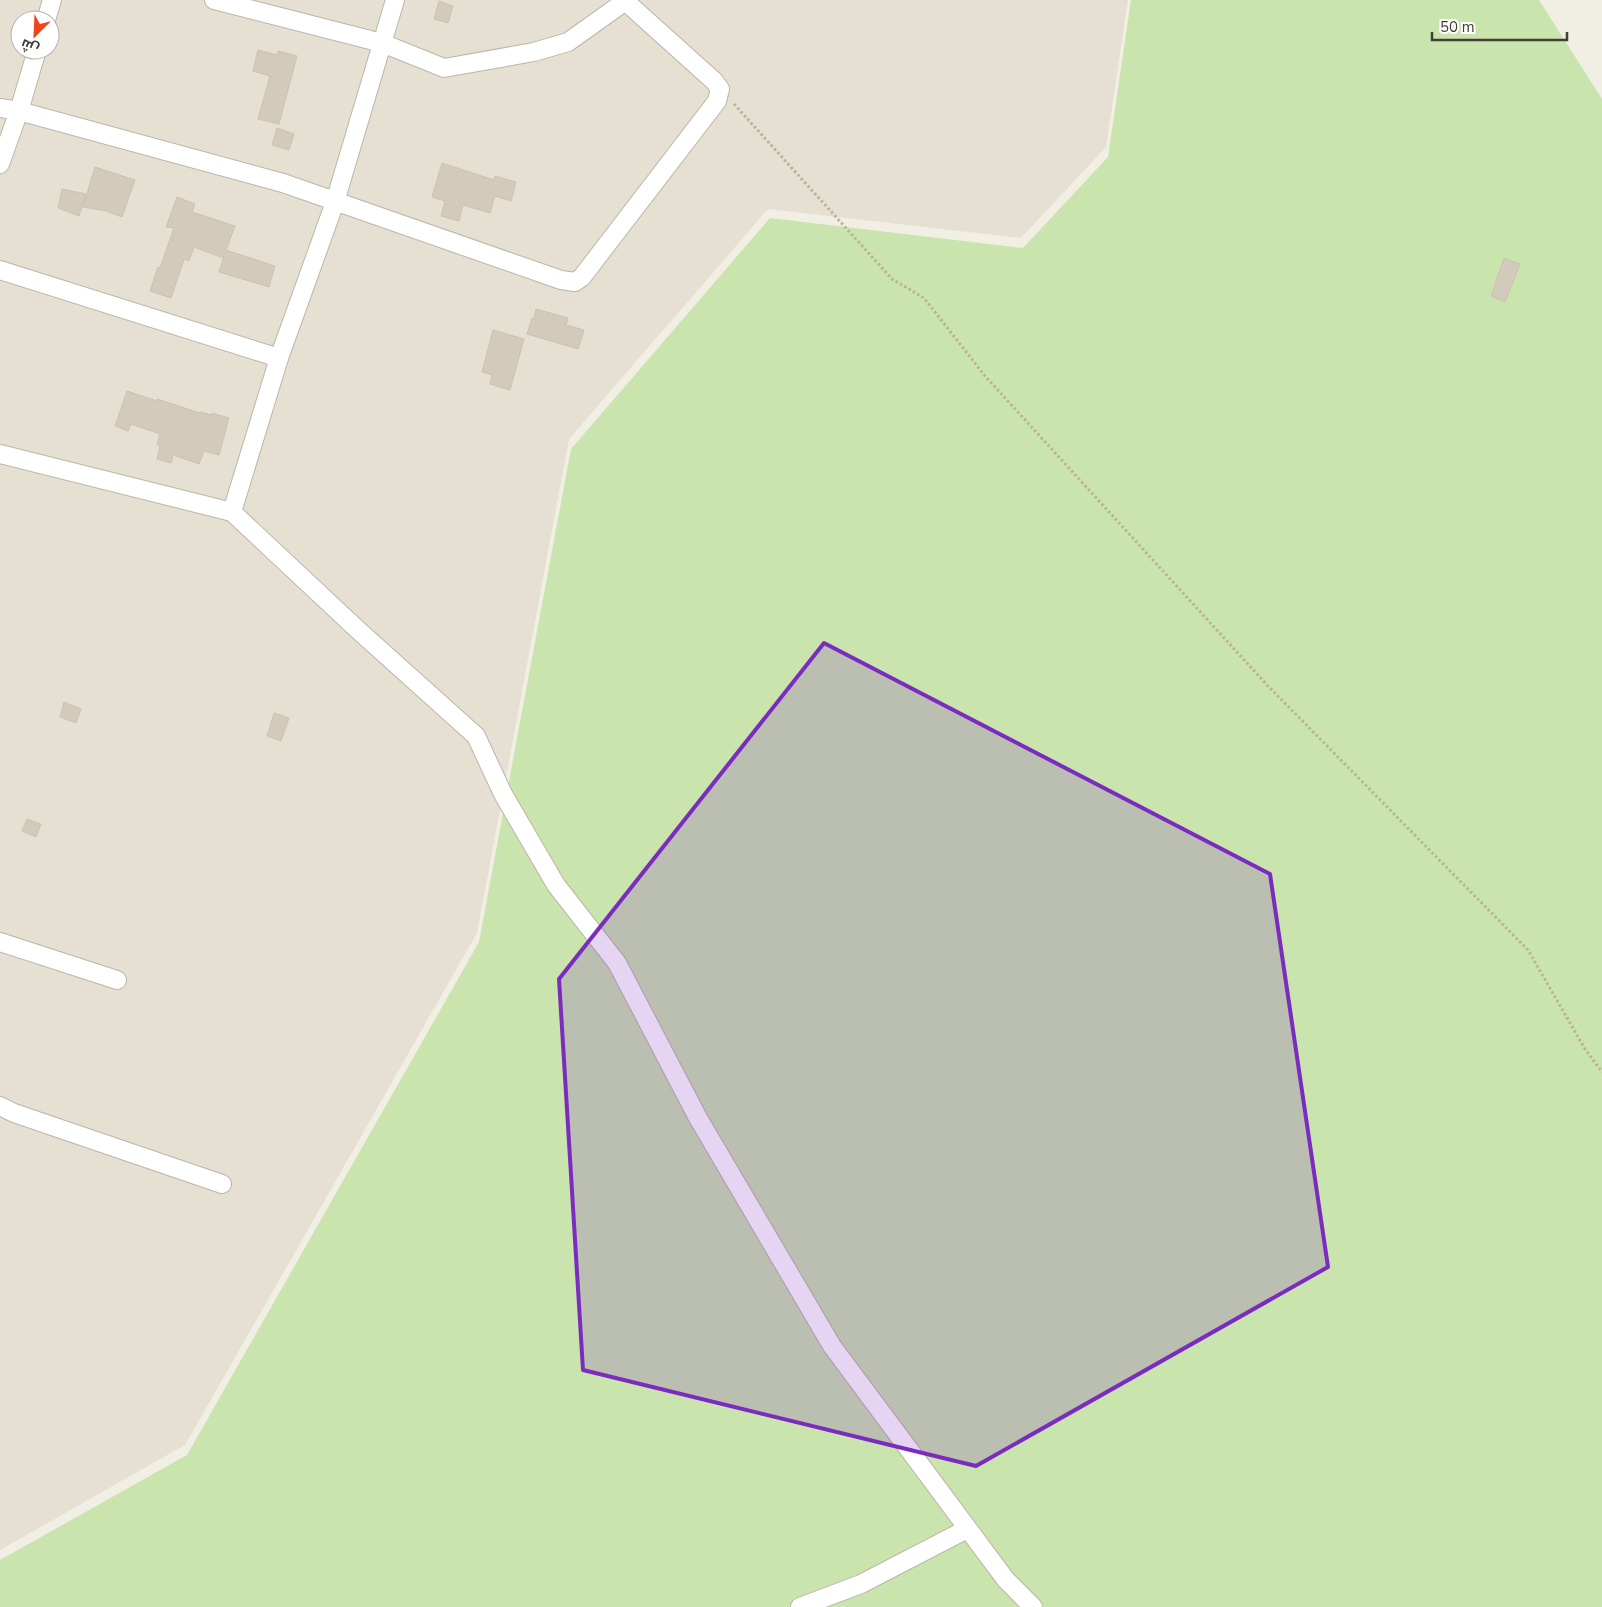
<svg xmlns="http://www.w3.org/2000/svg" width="1602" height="1607" viewBox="0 0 1602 1607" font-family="'Nunito Sans',Cairo,sans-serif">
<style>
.residential{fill:#e5e0d2;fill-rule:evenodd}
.green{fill:#cae4ae}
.building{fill:#d2caba;stroke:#cdc2ae}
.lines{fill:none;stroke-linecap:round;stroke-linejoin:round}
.minor-casing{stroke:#bcb6a7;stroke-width:20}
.path{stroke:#bdb299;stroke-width:3;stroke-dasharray:2.5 2.5;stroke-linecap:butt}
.minor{stroke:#fff;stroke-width:18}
.marked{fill:#7b2cbf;fill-opacity:0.2;stroke:#7b2cbf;stroke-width:4;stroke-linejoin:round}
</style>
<rect width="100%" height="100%" fill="#f1eee4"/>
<!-- residential -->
<path class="residential" d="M0,0H1128L1106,147L1021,238L768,209L569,439L477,933L185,1445L0,1550ZM20,20H50V50H20Z"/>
<!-- green -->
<polygon class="green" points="1131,0 1539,0 1602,99 1602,1607 0,1607 0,1560 187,1455 479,942 571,449 770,218 1023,248 1108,157"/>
<!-- building -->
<g class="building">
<polygon points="439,1 453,6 448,23 434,19"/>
<polygon points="258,50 277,55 278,51 297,56 279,124 258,119 270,76 253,71"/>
<polygon points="277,128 294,134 289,150 272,145"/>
<polygon points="442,163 494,180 495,176 516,182 511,201 495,196 490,213 463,205 459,221 441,216 445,201 432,197"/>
<polygon points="95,167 135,180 122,217 106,211 83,207"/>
<polygon points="62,189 86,194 79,216 58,208"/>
<polygon points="177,197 195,204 192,212 235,226 226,250 275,266 269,287 219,272 224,256 223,258 194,247 189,261 184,259 171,298 150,291 158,267 160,268 174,228 166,227"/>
<polygon points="1504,258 1520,264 1505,302 1491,296"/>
<polygon points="536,309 568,318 566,325 584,330 578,349 527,334 532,318 534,319"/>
<polygon points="493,330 524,339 510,390 490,384 492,375 482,372"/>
<polygon points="127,391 157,401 157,399 200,413 200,412 212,415 212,413 229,418 219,455 204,451 199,464 173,455 171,463 157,459 160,446 157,445 160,434 131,424 128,431 115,426"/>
<polygon points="64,702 81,709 76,723 60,717"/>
<polygon points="274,713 289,718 281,741 267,736"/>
<polygon points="27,819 41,824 36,837 22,831"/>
</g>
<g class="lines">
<defs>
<g id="minor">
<polyline points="214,0 382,43 444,68 534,52 568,42 627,0"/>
<polyline points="46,20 52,0"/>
<polyline points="0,108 19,111 283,183 561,280 575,282 582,277 717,101 720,89 714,81 624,0"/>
<polyline points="0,164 19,111 37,50"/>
<polyline points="0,270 279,358"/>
<polyline points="0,454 232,512 358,630 476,736 503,794 556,885 617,963 698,1118 832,1346 1006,1580 1033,1607"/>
<polyline points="232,512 279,358 335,202 395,0"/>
<polyline points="0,942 117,980"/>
<polyline points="0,1106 14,1113 222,1184"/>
<polyline points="800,1607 861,1584 967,1529"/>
</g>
</defs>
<!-- minor casing -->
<use href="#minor" class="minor-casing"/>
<!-- path -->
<polyline class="path" points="734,104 892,279 924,298 985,376 1267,685 1528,950 1585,1049 1602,1072"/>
<!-- minor -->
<use href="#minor" class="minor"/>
</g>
<!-- marked area -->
<path class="marked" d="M824,643L1270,874L1328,1267L976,1466L583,1370L559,979Z"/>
<!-- north arrow -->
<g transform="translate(35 35) rotate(204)"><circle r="24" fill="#ffffff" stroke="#b4b2ae"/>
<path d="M0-4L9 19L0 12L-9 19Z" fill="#f0441c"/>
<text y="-8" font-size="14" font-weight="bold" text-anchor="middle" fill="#433e34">ش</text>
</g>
<!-- scale -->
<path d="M1432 32v8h135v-8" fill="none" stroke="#433e34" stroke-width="2.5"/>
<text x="1440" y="32" font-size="15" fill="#433e34" stroke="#ffffff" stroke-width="4" paint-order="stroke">50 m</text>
</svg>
